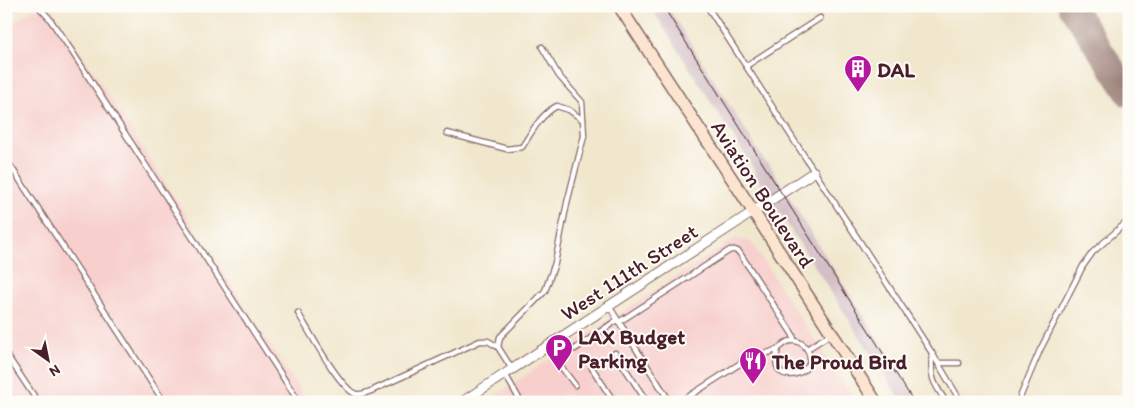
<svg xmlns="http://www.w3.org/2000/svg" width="1135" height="408" viewBox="0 0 1135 408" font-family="Itim,sans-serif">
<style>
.built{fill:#f7d0ce}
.industrial{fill:#d2bec4}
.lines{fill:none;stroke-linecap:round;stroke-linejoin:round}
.taxiway{stroke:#9e837c;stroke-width:26}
.lane-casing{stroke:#846564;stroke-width:7}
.street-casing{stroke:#846564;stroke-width:11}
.secondary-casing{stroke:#846564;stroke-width:14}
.lane{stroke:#fff;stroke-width:4.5}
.street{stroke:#fff;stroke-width:9}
.secondary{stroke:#fce5d0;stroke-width:11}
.tram{stroke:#4a1f2b;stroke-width:1}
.labels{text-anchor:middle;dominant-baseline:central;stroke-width:4;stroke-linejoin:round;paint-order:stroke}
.poi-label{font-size:21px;font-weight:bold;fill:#4a1f2b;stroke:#fdfcf7;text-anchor:start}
.street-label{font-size:21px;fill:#4a1f2b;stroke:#fdfcf7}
</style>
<rect width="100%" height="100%" fill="#fdfcf7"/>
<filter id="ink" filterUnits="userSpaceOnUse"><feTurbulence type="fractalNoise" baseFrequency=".02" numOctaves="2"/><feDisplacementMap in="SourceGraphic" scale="10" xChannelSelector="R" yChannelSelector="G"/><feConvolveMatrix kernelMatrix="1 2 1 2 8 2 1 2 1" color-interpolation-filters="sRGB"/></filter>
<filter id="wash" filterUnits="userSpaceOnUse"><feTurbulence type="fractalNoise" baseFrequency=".0096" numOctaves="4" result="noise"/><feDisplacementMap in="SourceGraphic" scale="20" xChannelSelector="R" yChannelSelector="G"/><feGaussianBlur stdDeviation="1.12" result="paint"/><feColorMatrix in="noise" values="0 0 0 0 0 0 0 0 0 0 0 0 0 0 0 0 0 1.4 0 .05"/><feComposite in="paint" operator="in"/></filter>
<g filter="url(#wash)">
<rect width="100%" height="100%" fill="#f1e7cd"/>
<!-- built -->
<g class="built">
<polygon points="51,6 307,402 6,402 6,27 34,9"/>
<polygon points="736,238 751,242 855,402 486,402 563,350"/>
</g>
<!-- industrial -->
<polygon class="industrial" points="650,6 667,6 766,163 769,164 802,218 802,219 918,402 902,402 755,174 755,171"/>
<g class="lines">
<!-- taxiway -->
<polyline class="taxiway" points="1071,6 1129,94"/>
</g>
</g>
<g filter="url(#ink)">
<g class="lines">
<defs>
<g id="lane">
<polyline points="38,6 49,18 71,50 299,402"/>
<polyline points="707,6 932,353 961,402"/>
<polyline points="746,66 820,18"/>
<path d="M447,133L507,149L522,147C531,133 541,114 557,106L569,110L583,120"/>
<polyline points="6,159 164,402"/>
<polyline points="609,306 619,322"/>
<path d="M298,313C308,329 340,389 356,394C361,395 366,393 371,391L480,341H488L498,347"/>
<polyline points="546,347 575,385"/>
<polyline points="575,349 617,320"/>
<polyline points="807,349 831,334"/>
<polyline points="615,353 647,402"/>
<polyline points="6,354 38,402"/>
<path d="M932,354C930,378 933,382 946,402"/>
<polyline points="938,363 959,363"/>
<polyline points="592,368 614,402"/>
<polyline points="512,369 498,347 500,337 545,291 555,263 567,203 584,136 582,102 559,76 542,47"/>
<polyline points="505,374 521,402"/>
<polyline points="670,402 619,322 730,250 735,250 739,252 793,335 794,340"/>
<path d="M680,402L744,361C754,356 769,354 777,349C781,347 783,344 787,342C799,337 810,348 810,360C810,376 767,387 778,349"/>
<polyline points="1018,402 1040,350 1083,266 1093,252 1129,220"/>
</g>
<polyline id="street" points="462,402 814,172"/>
<polyline id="secondary" points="619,6 753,211 876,402"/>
</defs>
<!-- lane casing -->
<use href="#lane" class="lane-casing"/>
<!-- street casing -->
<use href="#street" class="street-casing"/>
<!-- secondary casing -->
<use href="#secondary" class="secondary-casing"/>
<!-- lane -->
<use href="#lane" class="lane"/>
<!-- street -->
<use href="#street" class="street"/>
<!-- secondary -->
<use href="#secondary" class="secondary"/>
<!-- tram -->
<polyline class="tram" points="663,6 914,402"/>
</g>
</g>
<!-- icons -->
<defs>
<symbol id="building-pin" viewBox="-11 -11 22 30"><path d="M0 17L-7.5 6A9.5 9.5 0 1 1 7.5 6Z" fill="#b5179e" stroke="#fdfcf7"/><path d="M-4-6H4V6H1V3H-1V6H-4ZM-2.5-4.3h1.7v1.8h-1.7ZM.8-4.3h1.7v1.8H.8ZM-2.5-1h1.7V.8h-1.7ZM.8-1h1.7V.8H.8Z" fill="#fff"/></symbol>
<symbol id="parking-pin" viewBox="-11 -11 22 30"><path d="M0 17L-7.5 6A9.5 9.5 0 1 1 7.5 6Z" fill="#b5179e" stroke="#fdfcf7"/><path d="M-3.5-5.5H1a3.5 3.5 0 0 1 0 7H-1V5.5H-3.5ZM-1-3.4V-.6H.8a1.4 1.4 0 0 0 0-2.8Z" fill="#fff"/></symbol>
<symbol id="restaurant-pin" viewBox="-11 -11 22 30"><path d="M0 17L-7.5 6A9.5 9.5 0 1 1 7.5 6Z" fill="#b5179e" stroke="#fdfcf7"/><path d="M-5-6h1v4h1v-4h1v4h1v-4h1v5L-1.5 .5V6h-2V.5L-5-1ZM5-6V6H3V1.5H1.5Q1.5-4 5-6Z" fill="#fff"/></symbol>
</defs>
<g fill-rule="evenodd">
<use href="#building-pin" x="842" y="53" width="32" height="43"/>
<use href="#parking-pin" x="543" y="332" width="32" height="43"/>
<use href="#restaurant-pin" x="737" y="345" width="32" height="43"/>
</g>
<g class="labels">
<!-- poi labels -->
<g class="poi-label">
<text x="877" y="69">DAL</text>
<text x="578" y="336">LAX Budget<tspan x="578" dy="24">Parking</tspan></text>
<text x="772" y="361">The Proud Bird</text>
</g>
<!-- street labels -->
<g class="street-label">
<text transform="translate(763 194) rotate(57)">Aviation Boulevard</text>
<text transform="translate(629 272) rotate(-33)">West 111th Street</text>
</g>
</g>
<!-- margin -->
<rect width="1135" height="408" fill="none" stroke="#fdfcf7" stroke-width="25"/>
<!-- north arrow -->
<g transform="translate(48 360) rotate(147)" stroke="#fdfcf7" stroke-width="4" paint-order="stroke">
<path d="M0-4L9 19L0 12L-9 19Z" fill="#4a1f2b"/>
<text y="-8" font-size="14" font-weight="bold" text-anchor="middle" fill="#4a1f2b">N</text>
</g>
</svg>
